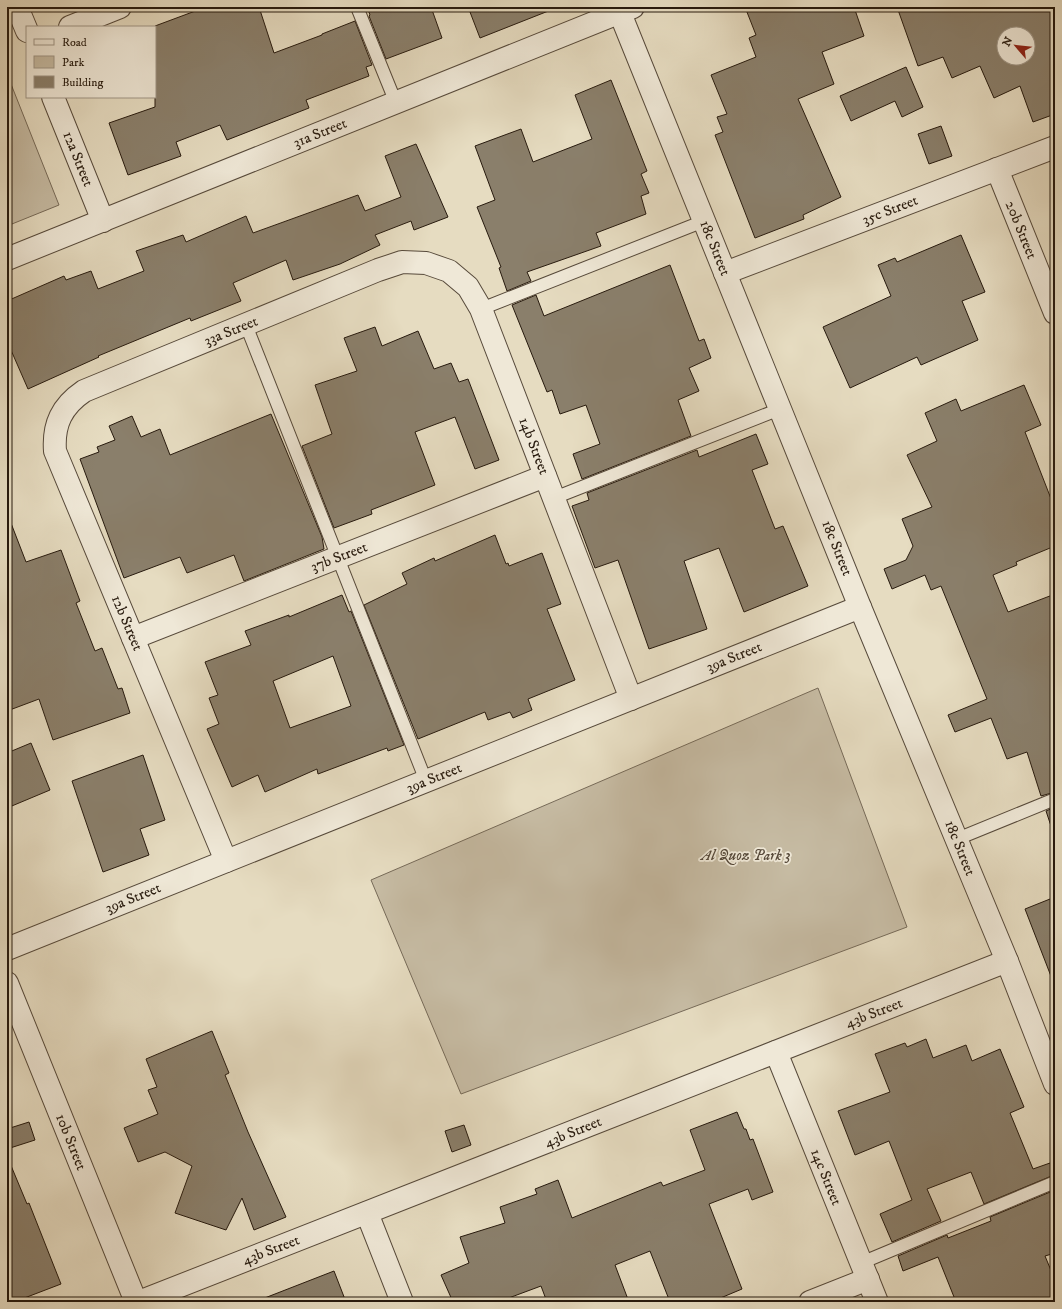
<svg xmlns="http://www.w3.org/2000/svg" width="1062" height="1309" viewBox="0 0 1062 1309" font-family="'IM FELL DW Pica',serif">
<style>
.green{fill:#c6bba3;stroke:#766a58}
.building{fill:#8a7f6b;stroke:#271a0e;fill-rule:evenodd}
.lines{fill:none;stroke-linecap:round;stroke-linejoin:round}
.service-casing{stroke:#574a3b;stroke-width:14}
.minor-casing{stroke:#574a3b;stroke-width:24}
.service{stroke:#efe8d7;stroke-width:12}
.minor{stroke:#efe8d7;stroke-width:22}
.labels{text-anchor:middle;dominant-baseline:central;stroke-width:3.5;stroke-linejoin:round;paint-order:stroke}
.street-label{font-size:15px;fill:#271a0e;stroke:#efe8d7}
.park-label{font-size:15px;font-style:italic;fill:#574a3b;stroke:#efe8d7}
</style>
<rect width="100%" height="100%" fill="#e6dcc1"/>
<filter id="stains"><feTurbulence type="fractalNoise" baseFrequency=".005" numOctaves="4"/><feColorMatrix values="0 0 0 0 .2 0 0 0 0 .09 0 0 0 0 .02 0 0 0 .5 -.17"/></filter>
<radialGradient id="worn" r=".72"><stop offset=".6" stop-color="#630" stop-opacity="0"/><stop offset="1" stop-color="#630" stop-opacity=".3"/></radialGradient>
<!-- green -->
<g class="green">
<polygon points="7,74 59,205 7,226"/>
<polygon points="818,688 907,927 461,1094 371,880"/>
</g>
<!-- building -->
<g class="building">
<polygon points="206,7 259,7 274,53 322,35 322,34 355,21 372,65 366,67 369,76 306,100 309,108 227,140 220,125 176,142 181,156 128,175 109,123 155,107 155,26"/>
<polygon points="367,7 431,7 442,38 386,59 369,16 370,15"/>
<polygon points="482,7 556,7 556,8 480,38 470,12"/>
<polygon points="745,7 854,7 864,36 822,52 834,84 798,99 841,197 803,215 804,219 755,238 715,135 723,132 717,117 727,114 711,75 756,57 749,38 756,35"/>
<path d="M897,7H1055V114L1033,122L1020,86L994,98L980,66L952,78L943,57L918,66ZM1004,34H1028V58H1004Z"/>
<polygon points="906,67 923,107 902,117 895,101 851,121 840,96"/>
<polygon points="611,80 647,171 641,174 649,193 641,196 646,214 596,233 601,246 527,272 531,281 507,291 499,268 501,267 477,207 495,200 475,146 521,129 533,162 592,139 575,95"/>
<polygon points="941,126 952,156 929,164 918,134"/>
<polygon points="416,144 448,217 414,230 411,221 375,235 380,245 340,264 293,280 286,260 233,283 241,301 191,321 190,318 98,356 99,357 28,389 7,341 7,301 64,276 66,280 91,271 98,289 144,271 136,251 183,235 186,242 246,216 253,233 358,195 365,211 401,197 385,156"/>
<polygon points="961,235 985,292 962,301 978,340 921,365 917,357 850,388 823,327 891,296 878,265 895,258 897,262"/>
<polygon points="670,265 699,341 704,339 711,358 689,368 699,391 678,400 691,436 582,479 573,454 600,444 586,405 560,414 552,390 547,392 512,305 536,295 544,316"/>
<polygon points="375,327 382,346 418,331 434,369 451,363 459,382 468,379 499,460 475,469 455,417 415,432 435,485 371,510 372,514 334,528 302,446 332,434 315,385 357,371 344,338"/>
<polygon points="1024,385 1041,425 1025,432 1055,509 1055,546 1016,562 1017,565 993,575 1008,612 1055,594 1055,792 1041,796 1027,752 1007,759 991,718 955,732 948,715 987,699 941,586 931,590 925,575 892,589 884,569 906,560 913,546 902,519 932,507 907,455 937,441 925,413 956,399 961,411"/>
<polygon points="271,414 322,537 324,549 244,581 234,555 187,573 180,557 124,578 80,459 99,452 97,447 115,440 109,426 132,416 141,437 160,429 170,455"/>
<polygon points="756,434 768,464 752,470 775,529 783,526 808,586 744,612 719,548 684,561 707,629 649,649 618,560 595,568 572,506 589,500 587,493 697,450 699,457"/>
<polygon points="9,518 26,562 61,550 80,601 76,603 95,651 102,648 118,689 122,688 130,713 53,740 39,699 7,711 7,519"/>
<polygon points="495,535 506,564 508,563 509,566 542,553 561,604 547,609 575,680 528,699 532,710 513,718 510,712 488,720 485,712 418,739 364,605 407,584 402,573 434,558 435,561"/>
<path d="M342,595L349,612L351,611L404,745L388,751L387,748L318,774L317,769L265,792L258,775L232,787L207,729L219,724L209,698L218,695L205,662L251,645L245,631L289,615V617ZM333,656L351,706L290,728L273,681Z"/>
<polygon points="31,743 50,790 7,808 7,753"/>
<polygon points="143,755 165,820 140,829 149,855 103,872 72,781"/>
<polygon points="1055,807 1055,825 1051,826 1046,811"/>
<polygon points="1055,897 1055,983 1054,984 1025,909"/>
<polygon points="212,1031 229,1073 225,1075 248,1132 286,1217 254,1230 242,1198 226,1230 175,1213 192,1166 165,1152 138,1162 124,1128 158,1114 148,1090 157,1087 146,1059"/>
<polygon points="926,1039 933,1058 966,1045 972,1061 1000,1049 1024,1107 1010,1113 1033,1169 1050,1163 1054,1175 984,1204 971,1172 927,1189 941,1221 892,1242 880,1214 912,1200 889,1141 855,1155 838,1111 890,1092 875,1054 905,1043 907,1047"/>
<polygon points="737,1112 744,1129 746,1129 750,1140 753,1139 773,1192 752,1200 748,1189 709,1204 742,1289 711,1302 670,1302 650,1251 615,1265 629,1302 547,1302 541,1286 498,1302 453,1302 441,1275 469,1263 460,1237 505,1223 500,1207 537,1194 535,1189 558,1180 572,1218 661,1182 663,1186 705,1170 690,1130"/>
<polygon points="29,1122 35,1140 7,1149 7,1129"/>
<polygon points="464,1125 471,1145 452,1152 445,1131"/>
<polygon points="7,1156 27,1204 29,1203 61,1284 14,1302 7,1302"/>
<polygon points="1055,1190 1055,1253 1045,1256 1055,1280 1055,1302 956,1302 938,1257 903,1271 898,1256 947,1235 948,1238 991,1221 990,1217"/>
<polygon points="334,1271 346,1302 257,1302 257,1301"/>
</g>
<g class="lines">
<defs>
<g id="service">
<polyline points="357,7 396,103"/>
<polyline points="595,7 600,21"/>
<polyline points="481,309 704,221"/>
<polyline points="246,325 426,781"/>
<polyline points="554,498 780,409"/>
<polyline points="957,839 1055,799"/>
<polyline points="861,1263 1055,1182"/>
</g>
<g id="minor">
<polyline points="17,7 27,31"/>
<polyline points="620,13 860,607 1007,961 1055,1084"/>
<polyline points="70,27 120,7"/>
<polyline points="53,97 103,221"/>
<polyline points="997,169 1055,313"/>
<polyline points="7,259 633,7"/>
<polyline points="725,273 1055,147"/>
<polyline points="133,638 545,476"/>
<path d="M226,861L55,451C53,424 62,406 84,391L378,270L402,262L426,263L449,271L468,287L481,309L631,699"/>
<polyline points="7,949 860,607"/>
<polyline points="7,983 136,1302"/>
<polyline points="776,1052 877,1302"/>
<polyline points="367,1213 402,1302"/>
<polyline points="139,1302 1007,961"/>
<polyline points="810,1302 868,1279"/>
</g>
</defs>
<!-- service casing -->
<use href="#service" class="service-casing"/>
<!-- minor casing -->
<use href="#minor" class="minor-casing"/>
<!-- service -->
<use href="#service" class="service"/>
<!-- minor -->
<use href="#minor" class="minor"/>
</g>
<g class="labels">
<!-- street labels -->
<g class="street-label">
<text transform="translate(320 133) rotate(-22)">31a Street</text>
<text transform="translate(78 159) rotate(68)">12a Street</text>
<text transform="translate(890 210) rotate(-21)">35c Street</text>
<text transform="translate(1021 230) rotate(68)">20b Street</text>
<text transform="translate(715 248) rotate(68)">18c Street</text>
<text transform="translate(231 331) rotate(-22)">33a Street</text>
<text transform="translate(534 446) rotate(69)">14b Street</text>
<text transform="translate(837 548) rotate(68)">18c Street</text>
<text transform="translate(339 557) rotate(-21)">37b Street</text>
<text transform="translate(127 623) rotate(67)">12b Street</text>
<text transform="translate(734 657) rotate(-22)">39a Street</text>
<text transform="translate(434 778) rotate(-22)">39a Street</text>
<text transform="translate(960 848) rotate(68)">18c Street</text>
<text transform="translate(133 898) rotate(-22)">39a Street</text>
<text transform="translate(874 1013) rotate(-21)">43b Street</text>
<text transform="translate(573 1132) rotate(-22)">43b Street</text>
<text transform="translate(71 1142) rotate(68)">10b Street</text>
<text transform="translate(826 1177) rotate(68)">14c Street</text>
<text transform="translate(271 1250) rotate(-21)">43b Street</text>
</g>
<!-- park labels -->
<g class="park-label">
<text x="746" y="855">Al Quoz Park 3</text>
</g>
</g>
<!-- margin -->
<rect width="1062" height="1309" fill="none" stroke="#e6dcc1" stroke-width="24"/>
<rect x="8" y="8" width="1046" height="1293" fill="none" stroke="#271a0e" stroke-width="2"/>
<rect x="12" y="12" width="1038" height="1285" fill="none" stroke="#271a0e"/>
<!-- legend -->
<rect x="26" y="26" width="130" height="72" fill="#efe8d7" stroke="#9f9687"/>
<rect x="34" y="39" width="20" height="6" fill="#efe8d7" stroke="#9f9687"/>
<text x="62" y="46" font-size="12" fill="#271a0e">Road</text>
<rect x="34" y="56" width="20" height="12" fill="#c6bba3" stroke="#9f9687"/>
<text x="62" y="66" font-size="12" fill="#271a0e">Park</text>
<rect x="34" y="76" width="20" height="12" fill="#8a7f6b" stroke="#9f9687"/>
<text x="62" y="86" font-size="12" fill="#271a0e">Building</text>
<!-- north arrow -->
<g transform="translate(1016 46) rotate(298)"><circle r="19" fill="#efe8d7" stroke="#9f9687"/>
<path d="M0-3L7 15L0 10L-7 15Z" fill="#8f2418"/>
<text y="-6" font-size="11" font-weight="bold" text-anchor="middle" fill="#271a0e">N</text>
</g>
<rect width="100%" height="100%" filter="url(#stains)"/>
<rect width="100%" height="100%" fill="url(#worn)"/>
</svg>
